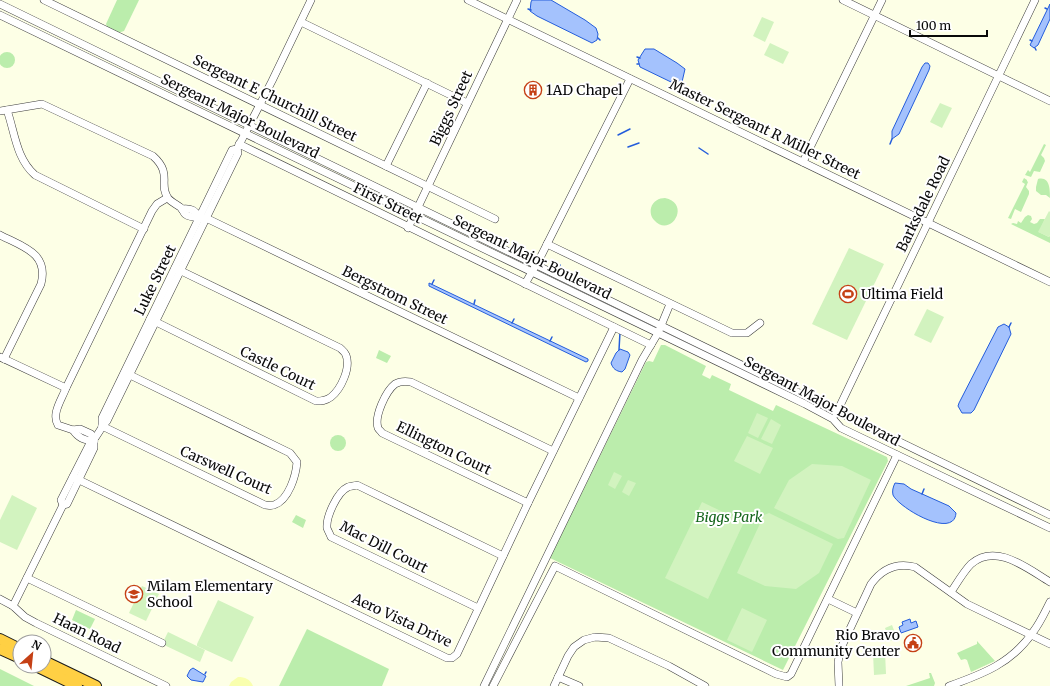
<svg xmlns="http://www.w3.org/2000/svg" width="1050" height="686" viewBox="0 0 1050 686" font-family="Merriweather,serif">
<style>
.green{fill:#bbedac}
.sand{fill:#f9ffae}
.pitch{fill:#d2f3bf}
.water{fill:#a4c2fd;stroke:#245ddb}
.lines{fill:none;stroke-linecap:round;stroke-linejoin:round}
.stream{stroke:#245ddb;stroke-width:1.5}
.minor-casing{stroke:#3c3c3c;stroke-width:8}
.highway-casing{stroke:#1a1a1a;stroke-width:12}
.minor{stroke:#fff;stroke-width:7}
.highway{stroke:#ffd044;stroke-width:10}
.labels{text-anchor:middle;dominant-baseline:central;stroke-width:4;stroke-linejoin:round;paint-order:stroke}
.poi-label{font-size:14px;fill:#090909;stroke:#fff;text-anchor:start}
.street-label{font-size:14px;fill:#090909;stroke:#fff}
.park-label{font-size:14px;font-style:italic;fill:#15661c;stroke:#fff}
</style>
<rect width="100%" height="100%" fill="#fdffe6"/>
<!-- green -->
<g class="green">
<polygon points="117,0 139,0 124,31 118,33 107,27 106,24"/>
<circle cx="7" cy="60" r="8"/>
<polygon points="1044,144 1046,145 1041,155 1044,158 1045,161 1040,172 1034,171 1031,177 1025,175 1028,170 1030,172"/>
<polygon points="1024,178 1027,180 1027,181 1028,182 1026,187 1029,191 1029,194 1021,212 1015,209 1011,219 1008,218 1025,184 1022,182"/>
<path d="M1038,179C1050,176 1050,190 1050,198L1046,195H1041L1036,191V187Z"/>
<path d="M665,198C692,204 670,239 654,220C651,217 650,212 651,208C653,201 659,198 665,198Z"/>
<polygon points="1028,215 1031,216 1032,219 1030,222 1034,224 1037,223 1040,219 1045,219 1039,232 1049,237 1050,235 1050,243 1011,224 1013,223 1017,224 1018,221 1021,223 1025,217"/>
<polygon points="661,345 665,345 706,366 702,375 710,379 712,375 731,384 729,390 773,411 776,405 887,457 888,461 783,670 550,558 646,362 649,361 653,362"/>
<polygon points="379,350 391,356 387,363 376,358"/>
<circle cx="338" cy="443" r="8"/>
<polygon points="296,515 306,520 303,528 292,522"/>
<polygon points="76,610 95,619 90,629 72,620"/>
<polygon points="307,629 389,669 382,686 279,686"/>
<polygon points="977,641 995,661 971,672 967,660 965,659 961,660 957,653 977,644"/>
<polygon points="0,669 34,686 0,686"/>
<polygon points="929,673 931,673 935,683 934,686 906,686 930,678"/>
</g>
<!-- sand -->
<path class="sand" d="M238,677C245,677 250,679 253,686H229L231,682Z"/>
<!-- pitch -->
<g class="pitch">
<polygon points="762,17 774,22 765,42 753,36"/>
<polygon points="770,43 789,52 783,64 764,55"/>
<polygon points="940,103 952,108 942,128 930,122"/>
<polygon points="1049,211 1050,212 1050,235 1049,237 1038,232"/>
<polygon points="849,248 884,264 847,340 812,324"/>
<polygon points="927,309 944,317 931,343 914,335"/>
<polygon points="757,413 768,418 758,438 748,433"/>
<polygon points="771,419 781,425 772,444 761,439"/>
<polygon points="747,436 773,448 760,474 734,461"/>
<polygon points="812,464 842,466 871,480 844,538 838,539 774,508 789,480"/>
<polygon points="614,472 622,476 615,489 608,485"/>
<polygon points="628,480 636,483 629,496 622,492"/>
<polygon points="12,495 37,508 17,550 0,542 0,520"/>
<polygon points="702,502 744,522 708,599 665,578"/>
<polygon points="769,513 833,544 819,573 796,589 765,586 737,573 764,515"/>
<polygon points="142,586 159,594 146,621 129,613"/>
<polygon points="218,600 254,617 232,662 197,646 197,644"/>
<polygon points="742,608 767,620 752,652 727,640"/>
<polygon points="892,625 897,638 890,641 885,628"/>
<polygon points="168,632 205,650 200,662 162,644"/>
<polygon points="885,652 886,674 874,675 873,653"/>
</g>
<!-- water -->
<g class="water">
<polygon points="532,0 551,0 585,20 596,28 598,34 597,40 592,43 537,16 530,11 531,2"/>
<polygon points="1050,4 1050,19 1038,45 1034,48 1030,45 1031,43"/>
<polygon points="645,49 654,49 677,63 685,69 682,82 671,82 640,67 638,60"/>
<polygon points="925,63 928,63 930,66 929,70 899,134 892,139 892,131 922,67"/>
<polygon points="429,283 588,359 588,361 586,362 429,286"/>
<polygon points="1004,324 1009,327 1011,334 974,410 971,413 962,413 958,406 959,403 998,327"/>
<path d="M620,349L628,352L630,355L625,369L622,372C616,371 613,369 611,363L616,353Z"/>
<path d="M895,483L904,484L911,489L949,506L956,513C954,540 899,508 893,495C892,491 893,487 895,483Z"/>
<polygon points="910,619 911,623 916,621 918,627 901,633 899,627 903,625 902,622"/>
<polygon points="193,668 206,676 203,682 191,680 187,676 190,670"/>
</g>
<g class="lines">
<!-- stream -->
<g class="stream">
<polyline points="1045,8 1047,9"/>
<polyline points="528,9 531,10"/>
<polyline points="598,38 600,40"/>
<polyline points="1030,40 1032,41"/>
<polyline points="1035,48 1036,50"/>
<polyline points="637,57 640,58"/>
<polyline points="637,64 639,64"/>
<polyline points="676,84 677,82"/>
<polyline points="618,135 630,129"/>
<polyline points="890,144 892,139"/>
<polyline points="628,147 639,143"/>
<polyline points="699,148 708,154"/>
<polyline points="557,272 560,265"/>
<polyline points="432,284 434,280"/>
<polyline points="474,304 475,300"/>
<polyline points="512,323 514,319"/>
<polyline points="1009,327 1011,323"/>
<polyline points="550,341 552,337"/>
<polyline points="619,350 620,332"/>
<polyline points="922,494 924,489"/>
<polyline points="205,674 206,672"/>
</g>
<defs>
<g id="minor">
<polyline points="44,0 495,219"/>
<polyline points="468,0 1050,282"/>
<polyline points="843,0 1050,101"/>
<polyline points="0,4 1050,515"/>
<polyline points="0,15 805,404 833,419 841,428 1050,528"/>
<polyline points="301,22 467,103"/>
<path d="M7,110C15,133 16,158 35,175L144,229"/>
<path d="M0,111L42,104L153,156C173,174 158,184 168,198C171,202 176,204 180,207C183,209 183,212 185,214C191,219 200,217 206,218L579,398"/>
<polyline points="239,144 651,345"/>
<polyline points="803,162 882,0"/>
<polyline points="386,166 427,83"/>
<path d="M182,209C191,208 195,210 199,217"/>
<polyline points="408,228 517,0"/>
<path d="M0,235C23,247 49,253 41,284L4,359"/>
<polyline points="547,244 732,333 747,333 760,323"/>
<polyline points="525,284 541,256 630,79"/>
<path d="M150,319L316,401C321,401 326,401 331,397C341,389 351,368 346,355C345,352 342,350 340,348L175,268"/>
<polyline points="0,357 66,388"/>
<polyline points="836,414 1035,0"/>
<path d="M102,426L265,505C267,505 272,506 274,505C289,500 296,475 297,462L290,453L130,375"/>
<polyline points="102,426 102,418 232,150 237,149"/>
<path d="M73,430C78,438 85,441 94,441"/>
<path d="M94,441L91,434L80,429L73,430L58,425C51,414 62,399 66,388L152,211L157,204L167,198"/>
<polyline points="73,477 447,658 452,658 457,654 528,503 614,327"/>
<path d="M528,503L382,433C381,431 379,430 378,428C374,416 386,391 395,384C400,381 405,381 411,382L553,451"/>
<path d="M63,505L61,500L89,445C97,438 100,428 107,421L238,153L237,149L272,81L311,0"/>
<polyline points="27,578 162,643"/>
<path d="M951,592C957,583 964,571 971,564C996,542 1028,569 1050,582"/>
<polyline points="0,599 13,606 25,617 36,623 166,686"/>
<polyline points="828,599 857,613"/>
<polyline points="13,606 63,505 67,504 94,448 94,441"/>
<path d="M478,608L331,537C330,534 328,531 327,528C326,517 337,492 348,487C350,486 355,486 357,485L503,556"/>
<polyline points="558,677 579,686"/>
<polyline points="484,686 642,360 658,333 670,304"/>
<polyline points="493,686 555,566 776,674 787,677 791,674 897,455"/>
<polyline points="554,686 568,656 574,647 584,640 595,637 609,638 669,666 705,686"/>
<path d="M839,686L838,662L841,648L871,584C882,569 896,562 915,567L967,604L1050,644"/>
<path d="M949,686C983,674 1012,663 1033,632C1040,623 1045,612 1050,602"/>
</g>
<g id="highway">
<polyline points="0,639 20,649"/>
<polyline points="0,649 20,658"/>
<polyline points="44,661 96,686"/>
<polyline points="36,666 77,686"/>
</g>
</defs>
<!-- minor casing -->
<use href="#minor" class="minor-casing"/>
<!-- highway casing -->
<use href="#highway" class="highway-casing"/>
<!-- minor -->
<use href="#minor" class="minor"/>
<!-- highway -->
<use href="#highway" class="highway"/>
</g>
<!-- icons -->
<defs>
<symbol id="building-ring" viewBox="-11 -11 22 22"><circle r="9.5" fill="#fff" stroke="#c54015" stroke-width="1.5"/><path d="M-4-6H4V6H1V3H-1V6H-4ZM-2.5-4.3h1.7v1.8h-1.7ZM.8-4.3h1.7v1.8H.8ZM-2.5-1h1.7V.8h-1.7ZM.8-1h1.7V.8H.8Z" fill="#c54015"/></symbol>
<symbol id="stadium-ring" viewBox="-11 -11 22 22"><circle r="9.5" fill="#fff" stroke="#c54015" stroke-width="1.5"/><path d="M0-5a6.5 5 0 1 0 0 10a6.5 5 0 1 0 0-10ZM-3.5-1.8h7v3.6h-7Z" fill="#c54015"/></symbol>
<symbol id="school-ring" viewBox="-11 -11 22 22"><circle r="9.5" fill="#fff" stroke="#c54015" stroke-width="1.5"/><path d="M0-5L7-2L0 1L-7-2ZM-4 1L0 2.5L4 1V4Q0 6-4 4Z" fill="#c54015"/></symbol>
<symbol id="civic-ring" viewBox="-11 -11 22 22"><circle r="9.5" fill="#fff" stroke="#c54015" stroke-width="1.5"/><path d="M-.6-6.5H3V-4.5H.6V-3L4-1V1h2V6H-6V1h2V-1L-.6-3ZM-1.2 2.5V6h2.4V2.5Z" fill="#c54015"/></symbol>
</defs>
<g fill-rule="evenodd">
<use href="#building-ring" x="523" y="80" width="20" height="20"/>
<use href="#stadium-ring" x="838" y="284" width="20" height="20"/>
<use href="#school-ring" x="124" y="584" width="20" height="20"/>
<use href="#civic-ring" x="903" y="633" width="20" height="20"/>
</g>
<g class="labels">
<!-- poi labels -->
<g class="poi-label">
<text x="546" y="90">1AD Chapel</text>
<text x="861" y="294">Ultima Field</text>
<text x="147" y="586">Milam Elementary<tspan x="147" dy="16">School</tspan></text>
<text x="900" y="635" text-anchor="end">Rio Bravo<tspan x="900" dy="16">Community Center</tspan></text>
</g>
<!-- street labels -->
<g class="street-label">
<text transform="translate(275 98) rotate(26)">Sergeant E Churchill Street</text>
<text transform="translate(451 108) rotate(-65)">Biggs Street</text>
<text transform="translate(240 116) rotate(26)">Sergeant Major Boulevard</text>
<text transform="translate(765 129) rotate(26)">Master Sergeant R Miller Street</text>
<text transform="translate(388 203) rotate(26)">First Street</text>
<text transform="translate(923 204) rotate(-64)">Barksdale Road</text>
<text transform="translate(532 257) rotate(26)">Sergeant Major Boulevard</text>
<text transform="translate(155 280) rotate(-64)">Luke Street</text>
<text transform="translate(395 295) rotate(26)">Bergstrom Street</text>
<text transform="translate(278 368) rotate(26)">Castle Court</text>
<text transform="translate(822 401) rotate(28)">Sergeant Major Boulevard</text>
<text transform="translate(444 448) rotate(26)">Ellington Court</text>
<text transform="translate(226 470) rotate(24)">Carswell Court</text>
<text transform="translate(384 547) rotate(27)">Mac Dill Court</text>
<text transform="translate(402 620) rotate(25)">Aero Vista Drive</text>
<text transform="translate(87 633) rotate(26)">Haan Road</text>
</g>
<!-- park labels -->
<g class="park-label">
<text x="729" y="517">Biggs Park</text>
</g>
</g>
<!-- north arrow -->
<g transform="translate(32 654) rotate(27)"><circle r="19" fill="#ffffff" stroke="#9d9d9d"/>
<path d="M0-3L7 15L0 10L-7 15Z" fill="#c54015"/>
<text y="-6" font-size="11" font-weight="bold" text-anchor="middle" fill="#090909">N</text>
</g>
<!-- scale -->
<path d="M910 30v6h77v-6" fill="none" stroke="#090909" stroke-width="2"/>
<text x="916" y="30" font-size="12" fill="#090909" stroke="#ffffff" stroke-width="3" paint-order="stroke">100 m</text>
</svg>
